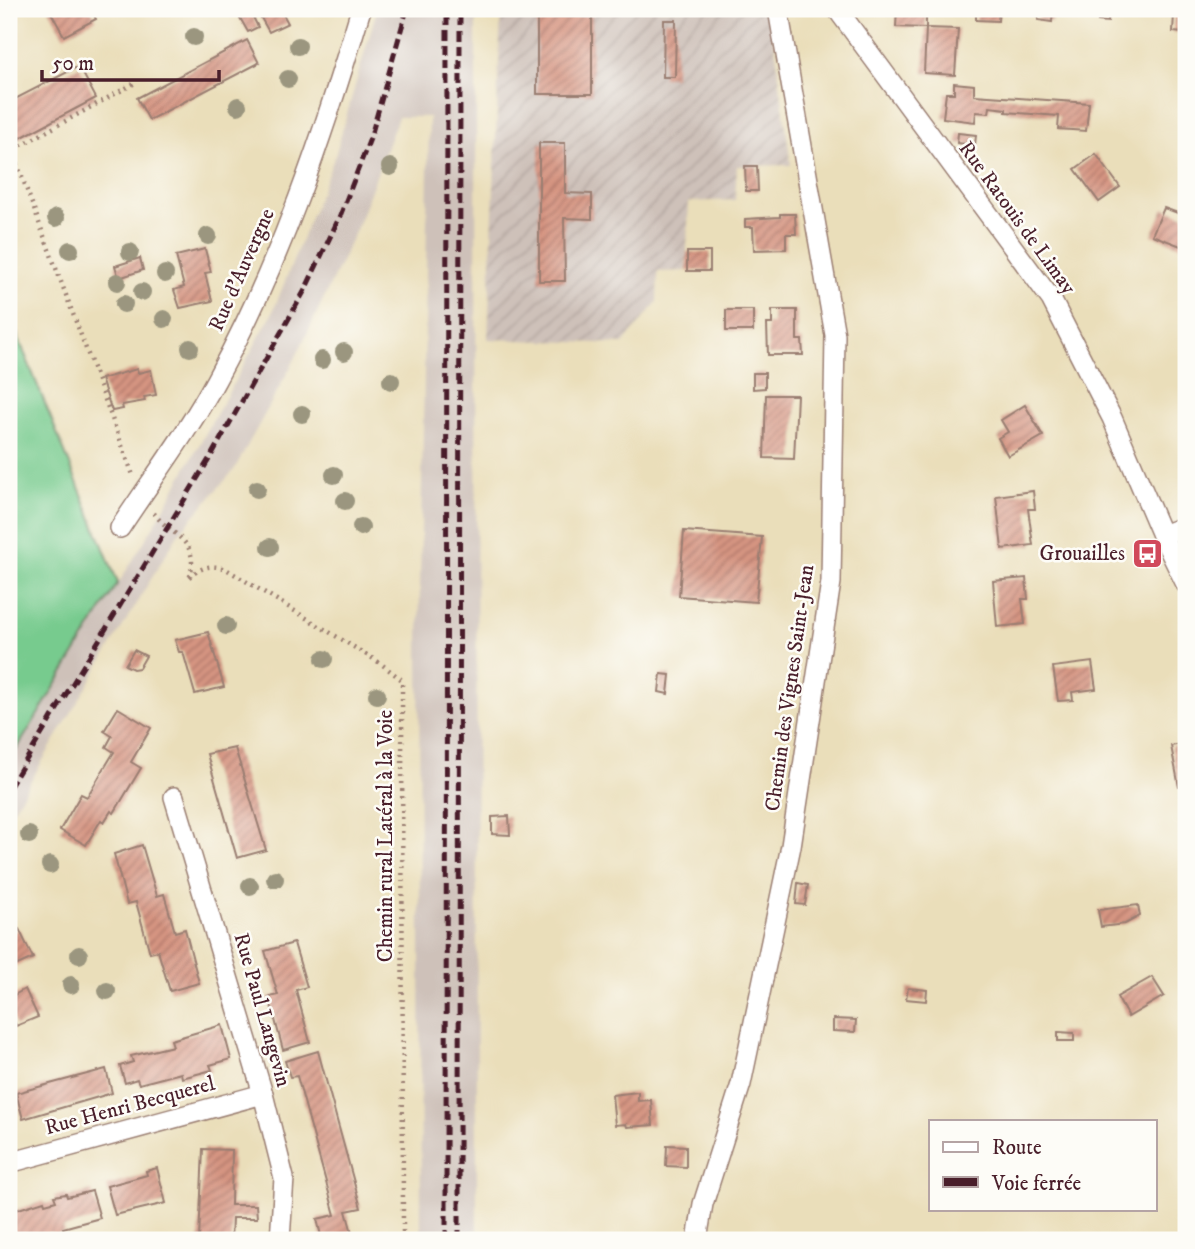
<svg xmlns="http://www.w3.org/2000/svg" width="1195" height="1249" viewBox="0 0 1195 1249" font-family="'IM FELL DW Pica',serif">
<style>
.industrial{fill:url(#industrial-furrows)}
.railway{fill:#cec1b9}
.garden{fill:#77cb8e;stroke:#60755c;stroke-width:2}
.building{fill:url(#building-hatch)}
.lines{fill:none;stroke-linecap:round;stroke-linejoin:round}
.minor-casing{stroke:#9a7e72;stroke-width:22}
.path{stroke:#9a7e72;stroke-width:4.5;stroke-dasharray:2 5;stroke-linecap:butt}
.minor{stroke:#fff;stroke-width:19}
.rail{stroke:#4a1f2b;stroke-width:5;stroke-dasharray:10 5;stroke-linecap:butt}
.tree{fill:#9b967f}
.labels{text-anchor:middle;dominant-baseline:central;stroke-width:5;stroke-linejoin:round;paint-order:stroke}
.street-label{font-size:21px;fill:#4a1f2b;stroke:#fdfcf7}
.poi-label{font-size:21px;fill:#4a1f2b;stroke:#fdfcf7;text-anchor:end}
</style>
<defs>
<pattern id="industrial-furrows" width="10" height="10" patternUnits="userSpaceOnUse" patternTransform="scale(1.75)"><rect width="10" height="10" fill="#cec1b9"/><path d="M-1 1l2-2M0 10L10 0M9 11l2-2" fill="none" stroke="#b2a59f"/></pattern>
<pattern id="building-hatch" width="6" height="6" patternUnits="userSpaceOnUse" patternTransform="scale(1.75)"><rect width="6" height="6" fill="#d59481"/><path d="M-1 1l2-2M0 6l6-6M5 7l2-2" fill="none" stroke="#af786a"/></pattern>
</defs>
<rect width="100%" height="100%" fill="#fdfcf7"/>
<filter id="ink" filterUnits="userSpaceOnUse"><feTurbulence type="fractalNoise" baseFrequency=".0143" numOctaves="2"/><feDisplacementMap in="SourceGraphic" scale="14" xChannelSelector="R" yChannelSelector="G"/><feConvolveMatrix kernelMatrix="1 2 1 2 8 2 1 2 1" color-interpolation-filters="sRGB"/></filter>
<filter id="wash" filterUnits="userSpaceOnUse"><feTurbulence type="fractalNoise" baseFrequency=".00686" numOctaves="4" result="noise"/><feDisplacementMap in="SourceGraphic" scale="28" xChannelSelector="R" yChannelSelector="G"/><feGaussianBlur stdDeviation="1.57" result="paint"/><feColorMatrix in="noise" values="0 0 0 0 0 0 0 0 0 0 0 0 0 0 0 0 0 1.4 0 .05"/><feComposite in="paint" operator="in"/></filter>
<g filter="url(#wash)">
<rect width="100%" height="100%" fill="#eadeba"/>
<!-- industrial -->
<polygon class="industrial" points="501,9 770,9 791,165 737,166 735,200 689,202 686,271 658,272 657,302 623,344 488,339"/>
<!-- railway -->
<polygon class="railway" points="377,9 476,9 477,1240 421,1240 419,637 429,117 398,117 356,230 295,359 234,470 178,534 9,817 9,762 158,519 272,314 335,156"/>
<!-- garden -->
<polygon class="garden" points="9,315 118,583 9,762"/>
<g id="blocks">
<!-- building -->
<g class="building">
<polygon points="49,9 91,9 96,19 64,36"/>
<polygon points="235,9 249,9 258,27 248,32"/>
<polygon points="256,9 280,9 288,23 269,32"/>
<polygon points="897,9 926,9 926,28 896,27"/>
<polygon points="976,9 999,9 998,21 976,20"/>
<polygon points="1039,9 1053,9 1052,22 1038,20"/>
<polygon points="1098,9 1109,9 1108,22 1098,21"/>
<polygon points="1174,14 1185,15 1184,33 1173,32"/>
<polygon points="592,16 592,94 537,94 537,17"/>
<polygon points="664,20 676,20 675,77 663,77"/>
<polygon points="926,28 958,29 955,75 924,73"/>
<polygon points="247,40 259,63 149,120 137,98"/>
<polygon points="79,66 96,98 9,144 9,102"/>
<polygon points="954,83 974,85 974,95 1089,103 1086,131 1058,129 1059,116 1006,112 1006,109 990,107 989,113 976,112 975,122 943,118 946,93 954,93"/>
<polygon points="958,133 976,135 975,145 957,143"/>
<polygon points="539,143 565,143 565,193 592,194 592,219 564,218 565,281 539,281"/>
<polygon points="1096,154 1120,187 1099,202 1075,169"/>
<polygon points="745,166 757,166 758,191 746,191"/>
<polygon points="1164,208 1186,216 1186,248 1152,235"/>
<polygon points="780,214 795,214 796,234 786,234 786,249 754,250 753,227 745,227 745,219 780,217"/>
<polygon points="205,249 211,272 205,273 212,301 180,308 174,290 184,287 176,256"/>
<rect x="687" y="252" width="23" height="19"/>
<polygon points="140,258 143,270 119,278 115,266"/>
<rect x="726" y="310" width="27" height="21"/>
<polygon points="772,310 797,310 797,340 802,340 803,355 768,355 767,324 772,324"/>
<polygon points="137,369 138,373 151,370 156,395 144,397 145,401 122,405 123,409 112,411 101,379"/>
<polygon points="753,373 765,373 765,388 753,389"/>
<polygon points="766,395 797,395 794,459 764,458"/>
<polygon points="1025,405 1043,436 1008,456 998,438 1008,432 1001,420"/>
<polygon points="1033,491 1035,509 1028,509 1033,545 1002,549 996,496"/>
<polygon points="684,531 762,537 756,602 679,596"/>
<polygon points="1026,578 1028,599 1022,599 1025,624 997,627 993,581"/>
<polygon points="208,632 224,687 195,694 183,652 179,652 175,640"/>
<polygon points="134,650 146,656 139,668 133,669 125,665"/>
<polygon points="1092,662 1096,689 1072,692 1073,700 1058,701 1053,667"/>
<polygon points="661,674 670,675 668,694 659,692"/>
<polygon points="118,708 151,728 131,762 141,768 114,813 111,811 104,822 101,820 86,845 60,830 81,794 87,797 114,752 106,747 112,736 104,731"/>
<polygon points="1186,743 1186,786 1179,787 1171,746"/>
<polygon points="235,748 266,850 237,858 207,754"/>
<polygon points="509,816 510,835 492,834 492,817"/>
<polygon points="142,845 157,896 164,894 175,932 185,929 199,983 170,991 158,951 150,953 136,902 127,904 114,854"/>
<polygon points="798,883 808,885 805,905 796,904"/>
<polygon points="1138,905 1140,916 1125,924 1101,927 1098,910"/>
<polygon points="19,929 33,958 15,966 13,959 9,961 9,934"/>
<polygon points="294,943 307,987 296,990 310,1042 283,1050 269,997 278,995 265,951"/>
<polygon points="1152,977 1164,996 1128,1017 1117,997"/>
<polygon points="908,988 927,990 926,1001 906,999"/>
<polygon points="25,989 38,1017 16,1026 9,1009 9,998"/>
<polygon points="833,1019 856,1020 855,1032 833,1031"/>
<polygon points="222,1025 231,1059 210,1065 212,1070 182,1078 181,1073 139,1084 137,1079 125,1083 120,1066 133,1062 131,1056 173,1046 171,1040"/>
<polygon points="1058,1032 1074,1033 1074,1041 1058,1041"/>
<polygon points="318,1051 361,1208 346,1211 354,1240 322,1240 317,1219 335,1215 297,1076 290,1077 285,1061"/>
<polygon points="106,1069 112,1093 23,1119 16,1093"/>
<polygon points="638,1092 638,1101 651,1100 653,1125 627,1127 626,1124 615,1125 612,1095"/>
<polygon points="667,1145 686,1146 686,1167 666,1166"/>
<polygon points="203,1149 232,1150 231,1205 256,1205 257,1218 232,1218 231,1240 199,1240"/>
<polygon points="157,1168 166,1203 115,1215 107,1186 147,1175 146,1171"/>
<polygon points="92,1191 100,1218 63,1228 64,1232 52,1236 51,1232 12,1240 9,1230 9,1212 44,1201 45,1204 56,1201 54,1196 66,1194 67,1197"/>
</g>
</g>
</g>
<g filter="url(#ink)">
<use href="#blocks" fill-opacity="0" stroke="#9a7e72" stroke-width="2"/>
<g class="lines">
<defs>
<g id="minor">
<polyline points="837,9 1051,299 1112,418 1162,535 1186,584"/>
<path d="M120,528C152,479 188,432 216,380C280,264 323,136 361,9"/>
<polyline points="1162,535 1186,526"/>
<polyline points="174,797 263,1094 284,1178 280,1240"/>
<polyline points="9,1163 263,1094"/>
<polyline points="697,1240 703,1204 741,1084 791,846 831,582 835,335 778,9"/>
</g>
</defs>
<!-- minor casing -->
<use href="#minor" class="minor-casing"/>
<!-- path -->
<g class="path">
<polyline points="12,150 133,475"/>
<polyline points="9,152 135,83"/>
<path d="M154,513C170,536 200,539 190,576"/>
<path d="M189,577C202,567 210,564 226,569L380,663L402,680L403,1240"/>
</g>
<!-- minor -->
<use href="#minor" class="minor"/>
<!-- rail -->
<g class="rail">
<polyline points="9,788 211,456 305,290 340,216 371,136 407,9"/>
<polyline points="446,1240 447,9"/>
<polyline points="459,1240 460,9"/>
</g>
</g>
<!-- trees -->
<g class="tree">
<circle cx="194" cy="37" r="9"/>
<circle cx="298" cy="46" r="9"/>
<circle cx="288" cy="79" r="9"/>
<circle cx="238" cy="106" r="9"/>
<circle cx="390" cy="167" r="9"/>
<circle cx="56" cy="218" r="9"/>
<circle cx="208" cy="236" r="9"/>
<circle cx="70" cy="250" r="9"/>
<circle cx="130" cy="252" r="9"/>
<circle cx="165" cy="274" r="9"/>
<circle cx="117" cy="282" r="9"/>
<circle cx="142" cy="292" r="9"/>
<circle cx="124" cy="304" r="9"/>
<circle cx="164" cy="319" r="9"/>
<circle cx="190" cy="348" r="9"/>
<circle cx="344" cy="352" r="9"/>
<circle cx="322" cy="360" r="9"/>
<circle cx="391" cy="381" r="9"/>
<circle cx="302" cy="414" r="9"/>
<circle cx="334" cy="475" r="9"/>
<circle cx="257" cy="489" r="9"/>
<circle cx="345" cy="501" r="9"/>
<circle cx="361" cy="527" r="9"/>
<circle cx="270" cy="547" r="9"/>
<circle cx="226" cy="626" r="9"/>
<circle cx="324" cy="659" r="9"/>
<circle cx="377" cy="695" r="9"/>
<circle cx="29" cy="835" r="9"/>
<circle cx="50" cy="865" r="9"/>
<circle cx="275" cy="879" r="9"/>
<circle cx="250" cy="886" r="9"/>
<circle cx="79" cy="955" r="9"/>
<circle cx="71" cy="985" r="9"/>
<circle cx="107" cy="991" r="9"/>
</g>
</g>
<!-- icons -->
<defs>
<symbol id="bus-square" viewBox="-11 -11 22 22"><rect x="-9" y="-9" width="18" height="18" rx="4" fill="#d1495b" stroke="#fdfcf7"/><path d="M-5-6H5V4H4V6H2V4H-2V6H-4V4H-5ZM-3.5-4V0h7V-4ZM-3.5 1.2v1.5H-2V1.2ZM2 1.2v1.5H3.5V1.2Z" fill="#fff"/></symbol>
</defs>
<g fill-rule="evenodd">
<use href="#bus-square" x="1130" y="536" width="35" height="35"/>
</g>
<g class="labels">
<!-- street labels -->
<g class="street-label">
<text transform="translate(1017 218) rotate(54)">Rue Ratouis de Limay</text>
<text transform="translate(242 270) rotate(-66)">Rue d'Auvergne</text>
<text transform="translate(790 688) rotate(-82)">Chemin des Vignes Saint-Jean</text>
<text transform="translate(386 836) rotate(-90)">Chemin rural Latéral à la Voie</text>
<text transform="translate(262 1010) rotate(74)">Rue Paul Langevin</text>
<text transform="translate(130 1106) rotate(-15)">Rue Henri Becquerel</text>
</g>
<!-- poi labels -->
<g class="poi-label">
<text x="1125" y="554">Grouailles</text>
</g>
</g>
<!-- margin -->
<rect width="1195" height="1249" fill="none" stroke="#fdfcf7" stroke-width="35"/>
<!-- legend -->
<rect x="929" y="1120" width="228" height="91" fill="#fdfcf7" stroke="#b5a4a5" stroke-width="2"/>
<rect x="943" y="1142" width="35" height="10" fill="#ffffff" stroke="#b5a4a5" stroke-width="2"/>
<text x="992" y="1154" font-size="21" fill="#4a1f2b">Route</text>
<rect x="943" y="1177" width="35" height="10" fill="#4a1f2b" stroke="#b5a4a5" stroke-width="2"/>
<text x="992" y="1190" font-size="21" fill="#4a1f2b">Voie ferrée</text>
<!-- scale -->
<path d="M42 70v10h177v-10" fill="none" stroke="#4a1f2b" stroke-width="3.5"/>
<text x="52" y="70" font-size="21" fill="#4a1f2b" stroke="#fdfcf7" stroke-width="5" paint-order="stroke">50 m</text>
</svg>
